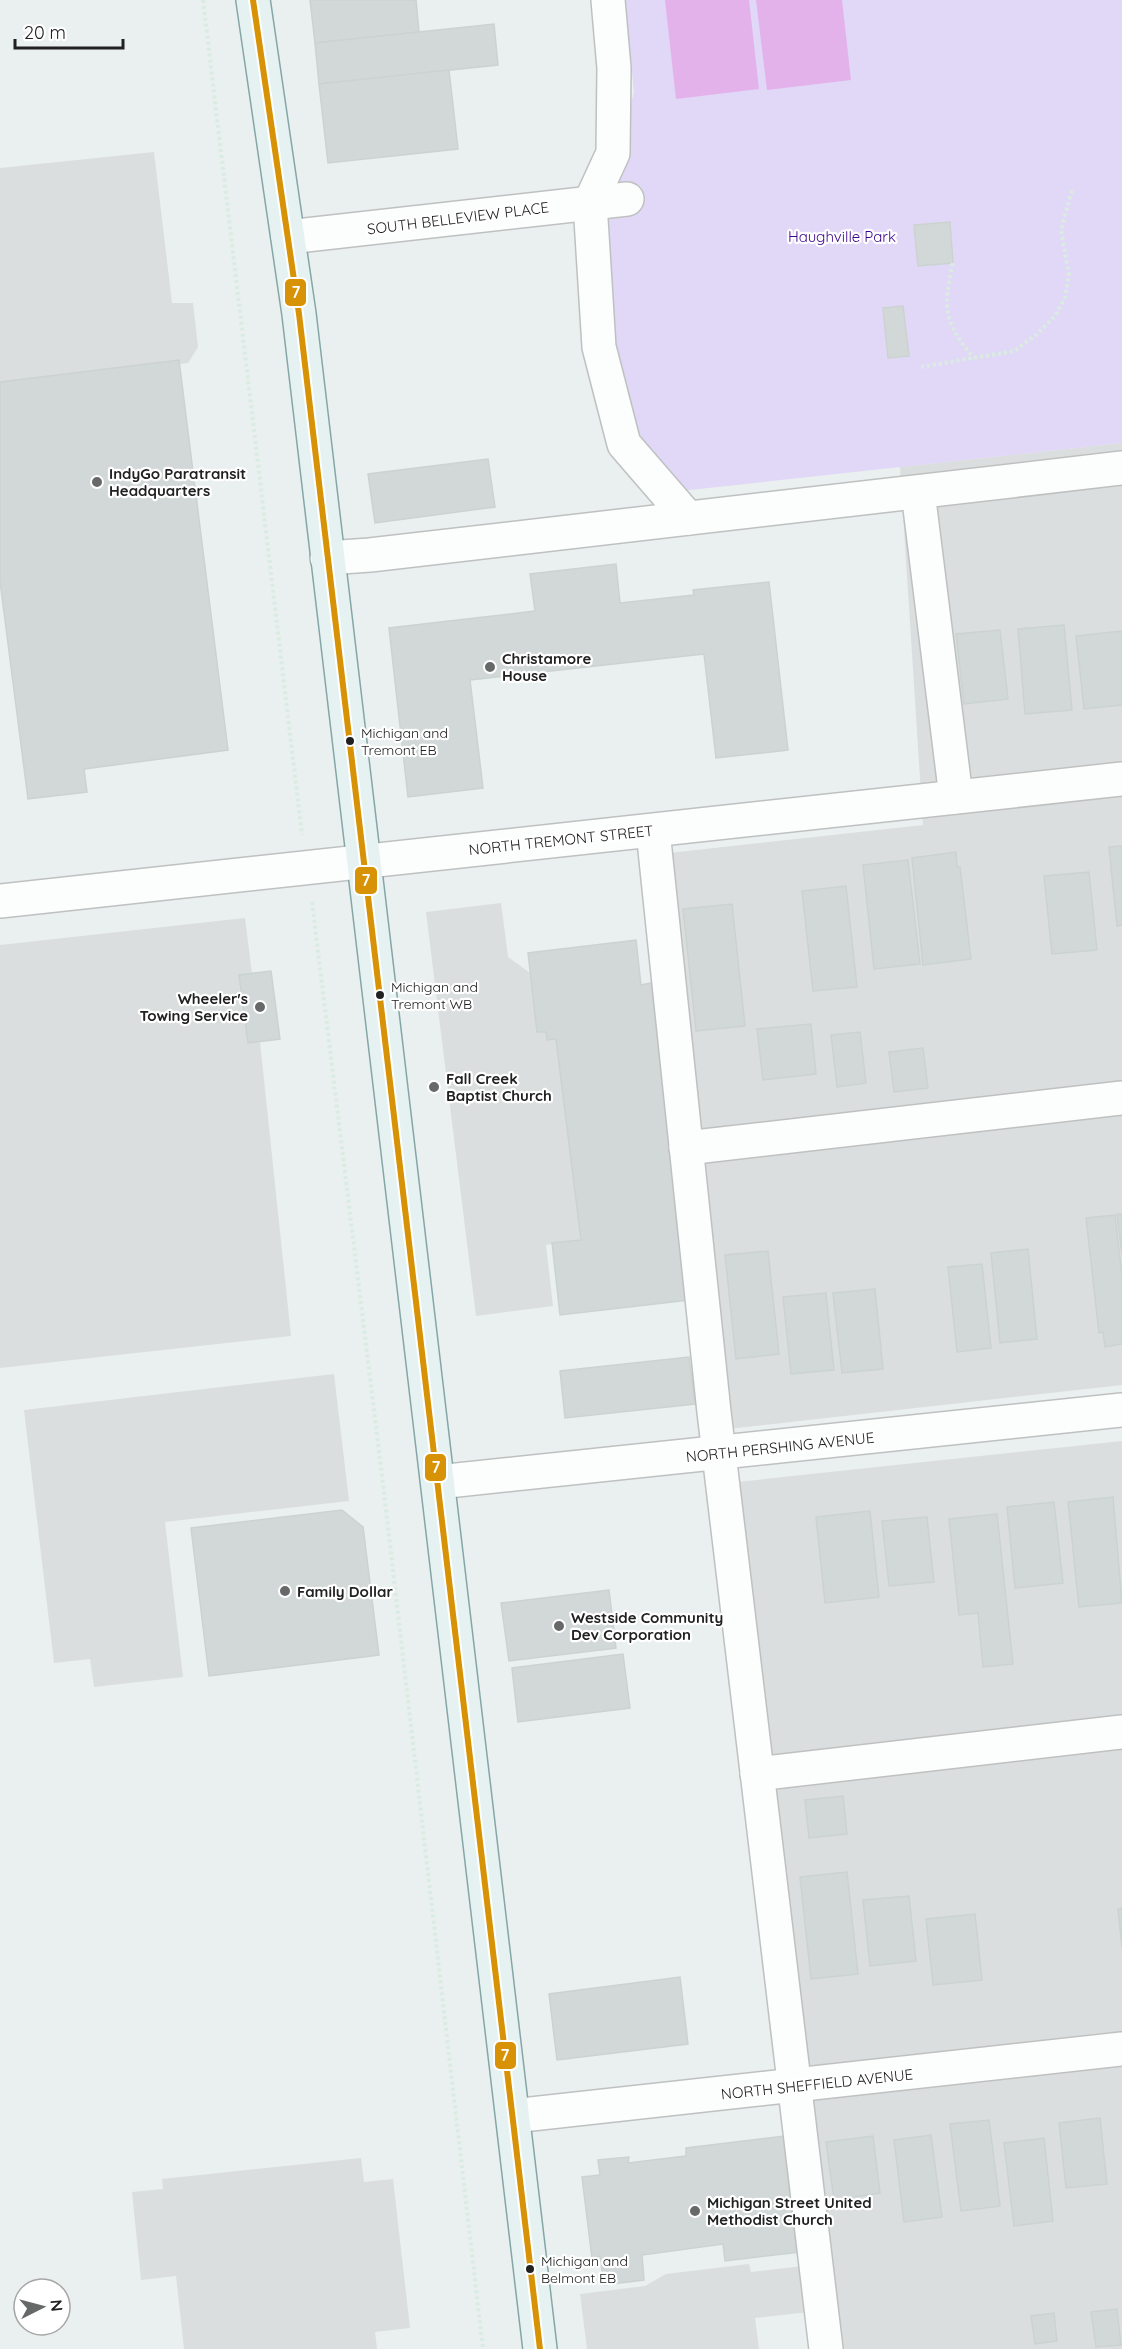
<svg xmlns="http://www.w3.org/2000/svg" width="1122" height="2349" viewBox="0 0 1122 2349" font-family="Quicksand,sans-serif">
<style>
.residential{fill:#dbdede}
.park{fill:#e1d7f7}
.pitch{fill:#e3b2eb}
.building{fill:#d2d8d7;stroke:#cbd3d1;stroke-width:1.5}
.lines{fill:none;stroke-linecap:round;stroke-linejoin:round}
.minor-casing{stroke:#bfc1c1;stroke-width:36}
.major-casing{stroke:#86a6a6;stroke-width:36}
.path{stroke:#daece2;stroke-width:4;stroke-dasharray:3 3;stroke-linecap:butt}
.minor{stroke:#fcfdfd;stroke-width:33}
.major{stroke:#e6f2f1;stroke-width:33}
.bus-1-casing{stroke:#fff;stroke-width:10}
.bus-1{stroke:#d79205;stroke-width:6}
.poi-dot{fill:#676969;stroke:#fff;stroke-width:2}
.bus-dot{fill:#212121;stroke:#fff;stroke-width:2}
.labels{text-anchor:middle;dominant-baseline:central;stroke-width:4.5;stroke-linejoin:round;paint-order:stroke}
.bus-label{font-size:14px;fill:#212121;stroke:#fff;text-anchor:start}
.street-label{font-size:15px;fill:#212121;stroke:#fff}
.park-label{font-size:15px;fill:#38038c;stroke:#fff}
.poi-label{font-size:15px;font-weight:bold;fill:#212121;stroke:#fff;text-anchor:start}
.line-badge{stroke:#fff;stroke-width:2}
.badge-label{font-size:16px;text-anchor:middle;font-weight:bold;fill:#fff}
</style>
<rect width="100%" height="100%" fill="#eaefef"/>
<!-- residential -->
<g class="residential">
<polygon points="154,152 172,303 193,303 198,347 188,363 0,383 0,168"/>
<polygon points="1122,443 1122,1385 728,1429 669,853 923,825 900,467"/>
<polygon points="501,903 508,957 530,973 537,1032 546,1032 556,1039 581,1240 546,1245 553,1306 476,1316 426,912"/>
<polygon points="245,918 252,974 239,976 248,1043 260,1042 291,1336 0,1368 0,945"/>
<polygon points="334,1374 349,1501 165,1522 183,1677 94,1687 90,1659 54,1663 24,1410"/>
<polygon points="1122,1441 1122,2349 814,2349 809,2312 755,2318 759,2349 587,2349 580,2294 645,2286 666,2274 749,2264 751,2272 803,2266 709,1485"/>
<polygon points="361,2158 364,2182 393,2179 410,2328 375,2332 377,2349 184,2349 176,2276 141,2280 132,2192 163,2189 162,2179"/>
</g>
<!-- park -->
<polygon class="park" points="625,0 1122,0 1122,443 680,491 656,461 637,430 617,375 600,228 634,92"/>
<!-- pitch -->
<g class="pitch">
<polygon points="665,0 749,0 759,89 676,99"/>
<polygon points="756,0 842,0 851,80 767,90"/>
</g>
<!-- building -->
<g class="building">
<polygon points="310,0 416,0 419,32 315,43"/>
<polygon points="494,24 498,65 319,84 315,43"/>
<polygon points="449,70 458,149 328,163 319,84"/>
<polygon points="950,222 953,263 918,266 914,225"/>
<polygon points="903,306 909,356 888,358 883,308"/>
<polygon points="179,360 228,750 84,769 87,792 28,799 0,581 0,382"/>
<polygon points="488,459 495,507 375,523 368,474"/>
<polygon points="616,564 620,603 694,595 693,590 769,582 788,750 716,758 704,654 470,680 483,788 408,797 389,628 535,611 530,574"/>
<polygon points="1064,625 1072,710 1025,714 1018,629"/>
<polygon points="1000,630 1008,699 964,704 956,634"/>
<polygon points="1122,631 1122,705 1084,709 1076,636"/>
<polygon points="1122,846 1122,925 1117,926 1109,847"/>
<polygon points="956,852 957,867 960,867 971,959 923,965 912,858"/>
<polygon points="908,860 920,964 874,969 863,865"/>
<polygon points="1089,872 1097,950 1052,954 1044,876"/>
<polygon points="846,886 857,987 813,991 802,891"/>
<polygon points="732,904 745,1026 696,1031 683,909"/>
<polygon points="636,940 641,985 651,983 689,1300 560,1315 552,1243 581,1240 556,1039 547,1040 546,1032 537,1032 528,953"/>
<polygon points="271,971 280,1039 248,1043 239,975"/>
<polygon points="811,1024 816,1074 763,1080 757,1029"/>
<polygon points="860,1032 866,1083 837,1087 831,1035"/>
<polygon points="923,1048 928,1088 894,1092 889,1052"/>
<polygon points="1117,1214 1122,1214 1122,1255"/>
<polygon points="1115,1215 1122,1277 1122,1344 1105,1347 1103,1332 1099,1333 1086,1218"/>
<polygon points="1028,1249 1037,1339 1000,1343 991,1253"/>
<polygon points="768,1251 779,1354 736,1359 725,1255"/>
<polygon points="982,1264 991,1348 957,1352 948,1267"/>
<polygon points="875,1289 883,1369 842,1373 833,1293"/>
<polygon points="826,1293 834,1370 791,1374 783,1297"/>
<polygon points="689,1357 695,1404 565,1418 560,1371"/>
<polygon points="1113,1497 1122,1603 1079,1607 1068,1502"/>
<polygon points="1054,1502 1063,1583 1015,1588 1007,1507"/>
<polygon points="342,1510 363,1527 379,1655 209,1676 191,1528"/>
<polygon points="870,1511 879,1597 825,1603 816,1517"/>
<polygon points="997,1514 1013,1664 983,1667 978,1613 959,1615 949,1519"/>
<polygon points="927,1517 934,1582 889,1586 882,1521"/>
<polygon points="609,1590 616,1648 509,1661 501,1603"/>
<polygon points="623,1654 630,1708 518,1722 512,1668"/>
<polygon points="843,1796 847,1834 809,1838 805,1800"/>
<polygon points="847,1872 858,1974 811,1979 800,1877"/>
<polygon points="909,1896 916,1961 870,1966 863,1900"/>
<polygon points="1122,1908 1122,1947 1118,1909"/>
<polygon points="975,1914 982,1980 933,1985 926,1919"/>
<polygon points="680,1977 688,2044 557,2060 549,1994"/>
<polygon points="1100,2118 1107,2184 1066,2188 1059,2123"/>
<polygon points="989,2120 1000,2206 961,2211 950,2124"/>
<polygon points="793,2135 808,2251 725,2261 723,2244 642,2255 644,2280 604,2285 600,2256 592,2258 582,2177 600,2175 598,2160 629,2157 628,2163 686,2156 686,2148"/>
<polygon points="931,2135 942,2217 904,2222 894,2140"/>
<polygon points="873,2136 880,2193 834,2200 826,2142"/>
<polygon points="1044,2138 1053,2221 1014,2226 1004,2143"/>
<polygon points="1117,2309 1121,2345 1096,2347 1091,2312"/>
<polygon points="1054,2313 1057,2341 1035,2344 1031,2316"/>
</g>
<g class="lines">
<defs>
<g id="minor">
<polyline points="608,0 614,68 613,153 590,203 599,347 624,444 688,518"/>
<polyline points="288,237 627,199"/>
<polyline points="918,492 956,797"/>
<polyline points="327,558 370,555 1122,468"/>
<polyline points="653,831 714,1412 826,2349"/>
<polyline points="0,901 1122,779"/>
<polyline points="686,1148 1122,1098"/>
<polyline points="438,1482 1122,1410"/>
<polyline points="757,1774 1122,1732"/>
<polyline points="513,2116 1122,2049"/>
</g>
<polyline id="major" points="253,0 299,314 540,2349"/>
</defs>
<!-- minor casing -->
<use href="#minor" class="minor-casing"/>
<!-- major casing -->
<use href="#major" class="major-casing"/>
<!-- path -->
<g class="path">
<polyline points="203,0 302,835"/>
<path d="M953,263C943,309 943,321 974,358"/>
<polyline points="921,367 1014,351 1036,335 1055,316 1065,298 1069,275 1061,230 1072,190"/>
<polyline points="312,902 383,1484 483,2349"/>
</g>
<!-- minor -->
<use href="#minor" class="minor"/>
<!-- major -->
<use href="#major" class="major"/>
<defs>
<polyline id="bus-1" points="253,0 299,314 540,2349"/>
</defs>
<!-- bus-1 casing -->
<use href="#bus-1" class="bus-1-casing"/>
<!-- bus-1 -->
<use href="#bus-1" class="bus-1"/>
</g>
<!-- markers -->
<g class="poi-dot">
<circle cx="97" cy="482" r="6"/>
<circle cx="490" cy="667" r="6"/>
<circle cx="260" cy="1007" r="6"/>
<circle cx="434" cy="1087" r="6"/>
<circle cx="285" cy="1591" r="6"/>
<circle cx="559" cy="1626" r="6"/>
<circle cx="695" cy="2211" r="6"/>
</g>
<g class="bus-dot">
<circle cx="350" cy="741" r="5"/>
<circle cx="380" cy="995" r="5"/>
<circle cx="530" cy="2269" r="5"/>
</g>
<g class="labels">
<!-- bus labels -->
<g class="bus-label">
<text x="361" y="733">Michigan and<tspan x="361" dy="17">Tremont EB</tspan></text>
<text x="391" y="987">Michigan and<tspan x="391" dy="17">Tremont WB</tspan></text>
<text x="541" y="2261">Michigan and<tspan x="541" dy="17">Belmont EB</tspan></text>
</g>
<!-- street labels -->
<g class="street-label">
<text transform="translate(458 218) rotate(-7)">SOUTH BELLEVIEW PLACE</text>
<text transform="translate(561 840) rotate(-6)">NORTH TREMONT STREET</text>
<text transform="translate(780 1447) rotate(-6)">NORTH PERSHING AVENUE</text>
<text transform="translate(817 2084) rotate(-6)">NORTH SHEFFIELD AVENUE</text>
</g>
<!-- park labels -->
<g class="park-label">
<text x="842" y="236">Haughville Park</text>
</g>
<!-- poi labels -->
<g class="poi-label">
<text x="109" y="473">IndyGo Paratransit<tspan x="109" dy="17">Headquarters</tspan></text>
<text x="502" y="658">Christamore<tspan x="502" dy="17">House</tspan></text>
<text x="248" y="998" text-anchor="end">Wheeler's<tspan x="248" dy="17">Towing Service</tspan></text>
<text x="446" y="1078">Fall Creek<tspan x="446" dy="17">Baptist Church</tspan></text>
<text x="297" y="1591">Family Dollar</text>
<text x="571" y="1617">Westside Community<tspan x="571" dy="17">Dev Corporation</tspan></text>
<text x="707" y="2202">Michigan Street United<tspan x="707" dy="17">Methodist Church</tspan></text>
</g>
</g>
<g class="line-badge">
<rect x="284" y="278" width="23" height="29" rx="6" fill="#d79205"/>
<rect x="354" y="866" width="24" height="29" rx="6" fill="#d79205"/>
<rect x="424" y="1453" width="23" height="29" rx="6" fill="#d79205"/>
<rect x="494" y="2041" width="23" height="29" rx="6" fill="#d79205"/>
</g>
<g class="badge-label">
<text x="296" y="298">7</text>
<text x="366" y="886">7</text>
<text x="436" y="1473">7</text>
<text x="505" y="2061">7</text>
</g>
<!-- north arrow -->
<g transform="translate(42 2307) rotate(84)"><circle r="28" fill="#ffffff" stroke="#a6a6a6" stroke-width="1.5"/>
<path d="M0-4.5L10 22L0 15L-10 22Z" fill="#676969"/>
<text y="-9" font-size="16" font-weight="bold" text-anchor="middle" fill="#212121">N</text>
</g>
<!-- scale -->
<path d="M15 39v9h108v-9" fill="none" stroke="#212121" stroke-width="3"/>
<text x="24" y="39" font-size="18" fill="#212121" stroke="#ffffff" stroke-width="4.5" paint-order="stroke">20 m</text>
</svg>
